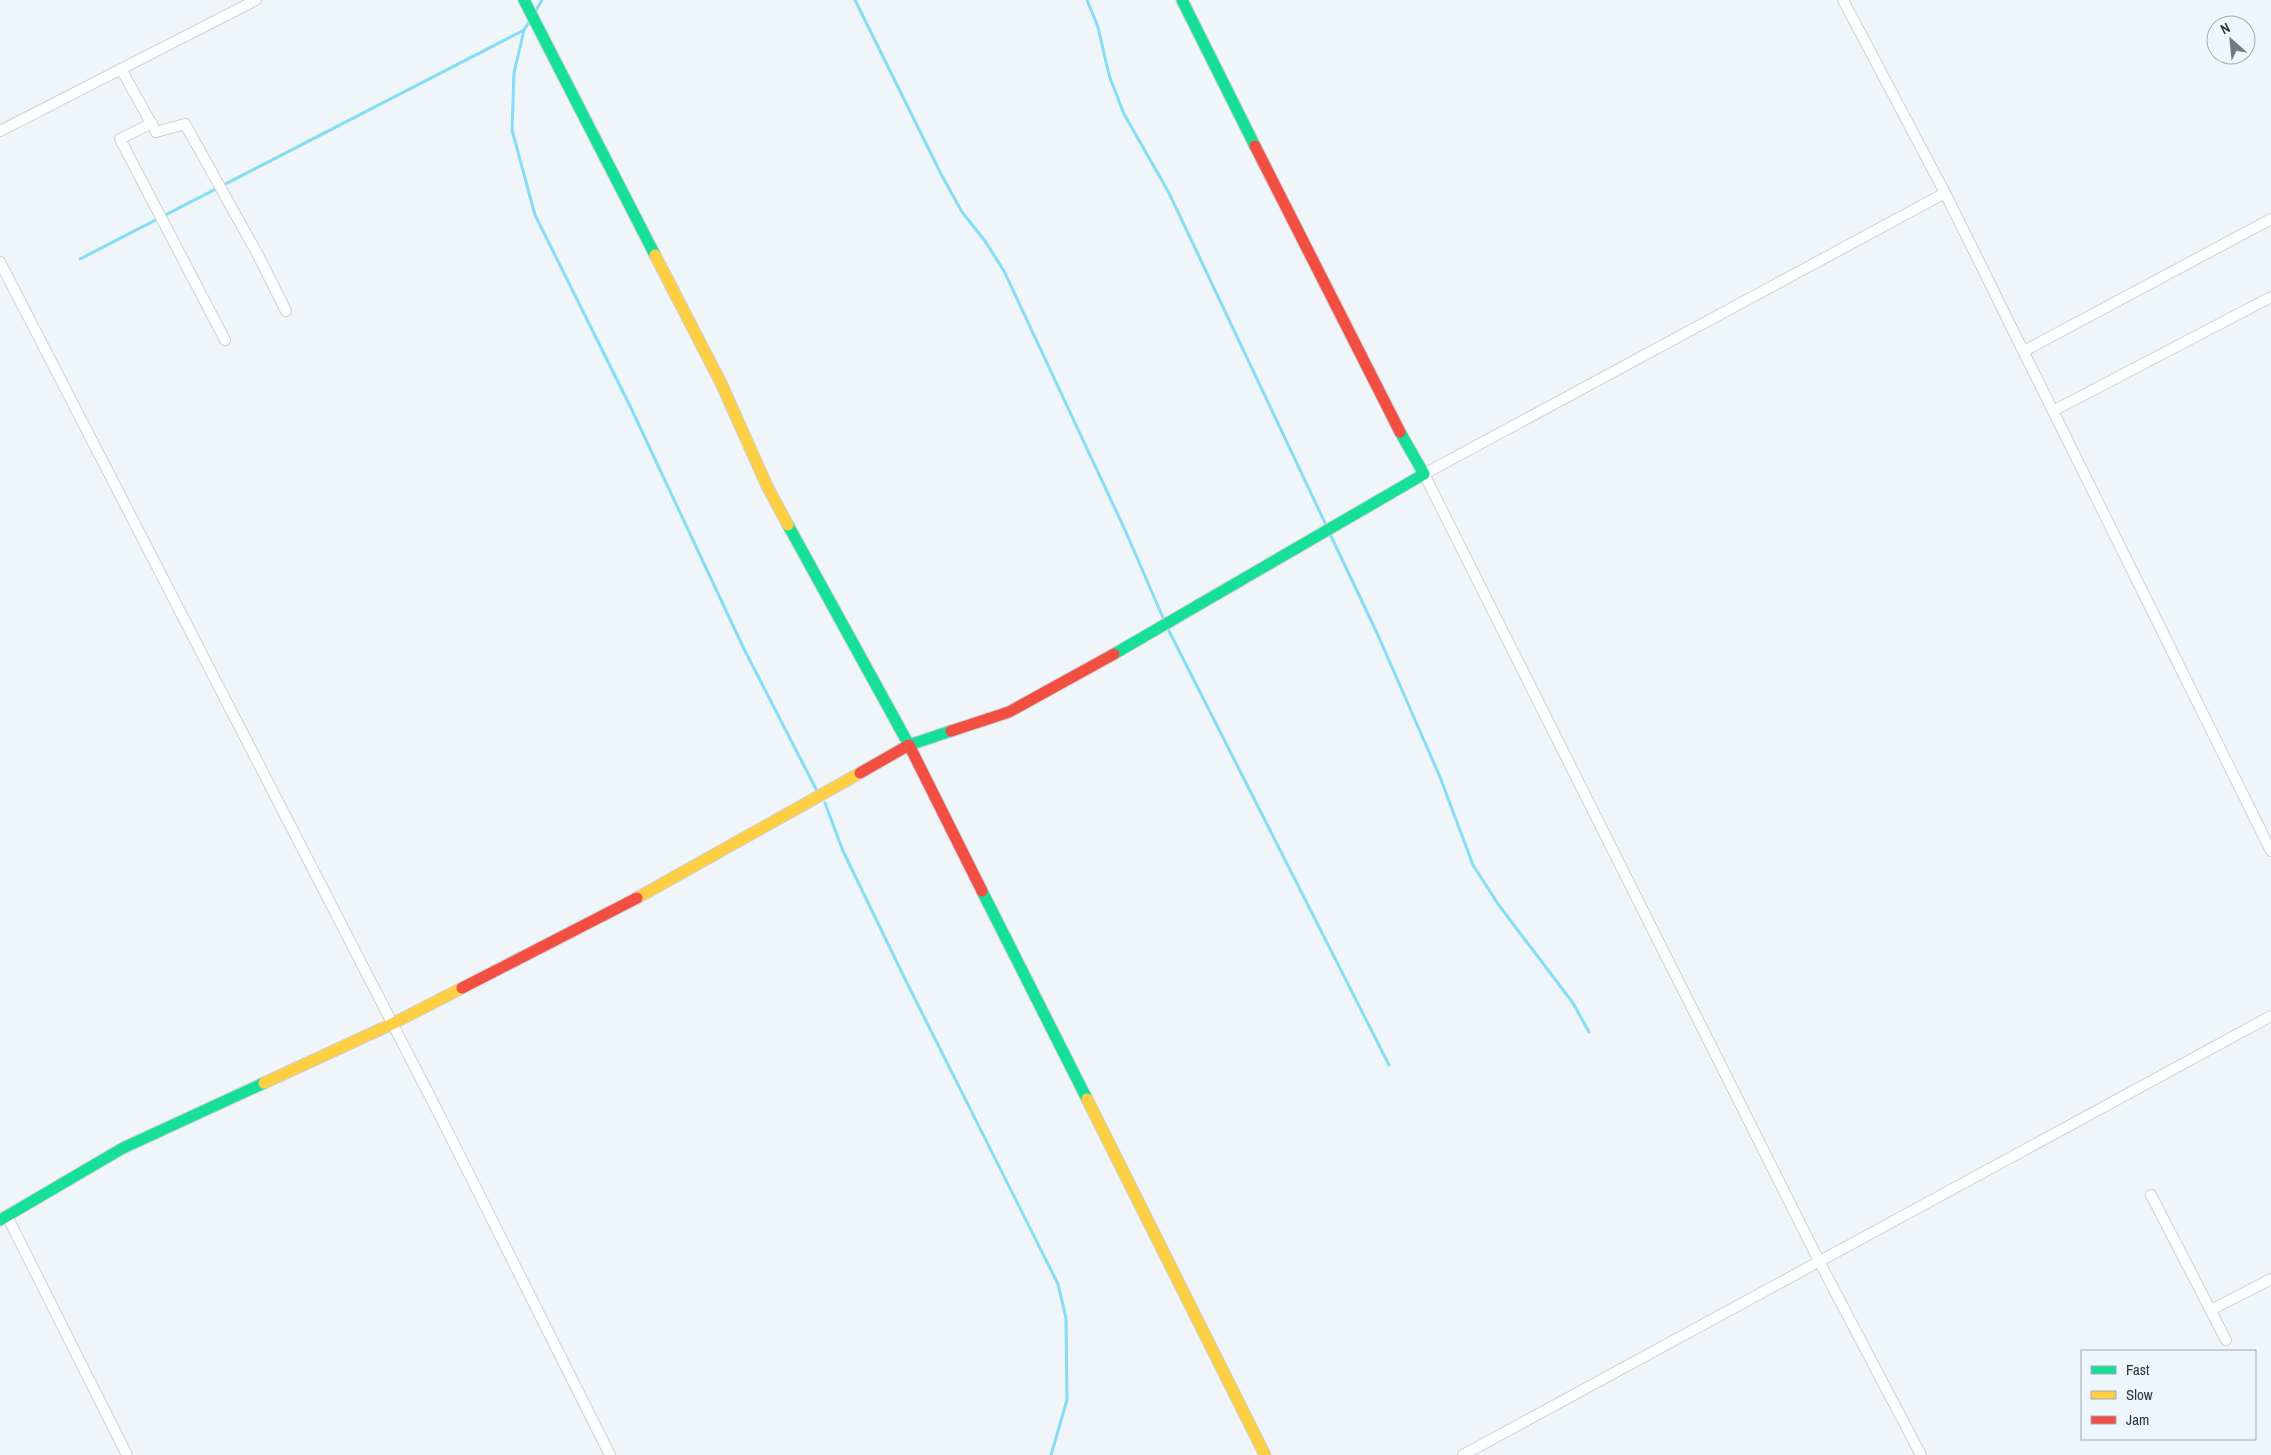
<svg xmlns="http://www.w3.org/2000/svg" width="2271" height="1455" viewBox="0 0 2271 1455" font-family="'Archivo Narrow',sans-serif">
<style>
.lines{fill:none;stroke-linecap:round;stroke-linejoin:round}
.stream{stroke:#85ddf6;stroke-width:3}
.street-casing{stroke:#ced2d5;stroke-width:12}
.fast-casing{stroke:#ced2d5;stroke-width:13}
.slow-casing{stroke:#ced2d5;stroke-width:13}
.jam-casing{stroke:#ced2d5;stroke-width:13}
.street{stroke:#fdfefe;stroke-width:10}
.fast{stroke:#16e098;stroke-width:11}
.slow{stroke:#ffcf43;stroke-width:11}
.jam{stroke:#f24e42;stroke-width:11}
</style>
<rect width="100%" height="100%" fill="#f0f5fa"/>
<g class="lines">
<!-- stream -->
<g class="stream">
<polyline points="855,0 941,174 962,212 985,241 1004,271 1125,530 1164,620"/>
<polyline points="1087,0 1098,27 1109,75 1124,114 1169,193 1326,525"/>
<polyline points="535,12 542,0"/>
<polyline points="529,22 524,30 514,73 512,130 535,215 631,408 744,649 817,791"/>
<polyline points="80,259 524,30"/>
<polyline points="1330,534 1377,633 1440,777 1473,865 1498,904 1573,1003 1589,1032"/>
<polyline points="1168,629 1389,1065"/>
<polyline points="825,803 843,851 905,979 1058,1284 1066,1318 1067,1400 1051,1455"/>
</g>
<defs>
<g id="street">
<polyline points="1843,0 1945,193 2271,851"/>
<polyline points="121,69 156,132 185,124 258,255 286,311"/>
<polyline points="152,123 120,139 225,340"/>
<polyline points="0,131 256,0"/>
<polyline points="0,262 439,1114 610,1455"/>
<polyline points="2024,351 2271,219"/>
<polyline points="2053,411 2271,297"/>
<polyline points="2151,1195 2226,1340"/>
<polyline points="7,1216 127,1455"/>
<polyline points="2211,1310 2271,1279"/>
<polyline points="1463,1455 2271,1016"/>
<polyline points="1921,1455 1819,1261 1424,474 1945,193"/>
</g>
<g id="fast">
<polyline points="524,0 655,255"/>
<polyline points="1182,0 1255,146"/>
<polyline points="788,525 909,745 951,731"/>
<polyline points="1114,654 1424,474 1400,432"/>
<polyline points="982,891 1087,1099"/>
<polyline points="0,1220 123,1148 264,1083"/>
</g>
<g id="slow">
<polyline points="655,255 721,383 768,488 788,525"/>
<polyline points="637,898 860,773"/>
<polyline points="264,1083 392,1024 462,988"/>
<polyline points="1087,1099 1265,1455"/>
</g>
<g id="jam">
<polyline points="1255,146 1400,432"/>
<polyline points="951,731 1009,712 1114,654"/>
<polyline points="860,773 909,745 982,891"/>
<polyline points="462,988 637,898"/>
</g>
</defs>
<!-- street casing -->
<use href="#street" class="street-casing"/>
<!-- fast casing -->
<use href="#fast" class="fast-casing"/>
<!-- slow casing -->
<use href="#slow" class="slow-casing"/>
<!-- jam casing -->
<use href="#jam" class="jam-casing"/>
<!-- street -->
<use href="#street" class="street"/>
<!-- fast -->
<use href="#fast" class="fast"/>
<!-- slow -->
<use href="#slow" class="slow"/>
<!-- jam -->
<use href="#jam" class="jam"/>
</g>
<!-- legend -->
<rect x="2081" y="1350" width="175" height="90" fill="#edf5fd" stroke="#a3a9af"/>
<rect x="2091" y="1366" width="25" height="8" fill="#16e098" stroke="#a3a9af"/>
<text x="2126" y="1375" font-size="15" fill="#333639">Fast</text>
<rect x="2091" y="1391" width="25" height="8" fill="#ffcf43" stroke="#a3a9af"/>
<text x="2126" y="1400" font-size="15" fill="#333639">Slow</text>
<rect x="2091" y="1416" width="25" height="8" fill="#f24e42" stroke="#a3a9af"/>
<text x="2126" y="1425" font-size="15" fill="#333639">Jam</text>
<!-- north arrow -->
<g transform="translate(2231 40) rotate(333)"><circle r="24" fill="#edf5fd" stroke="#a3a9af"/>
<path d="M0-4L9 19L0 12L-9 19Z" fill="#75797d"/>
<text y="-8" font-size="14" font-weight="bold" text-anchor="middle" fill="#333639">N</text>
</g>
</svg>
